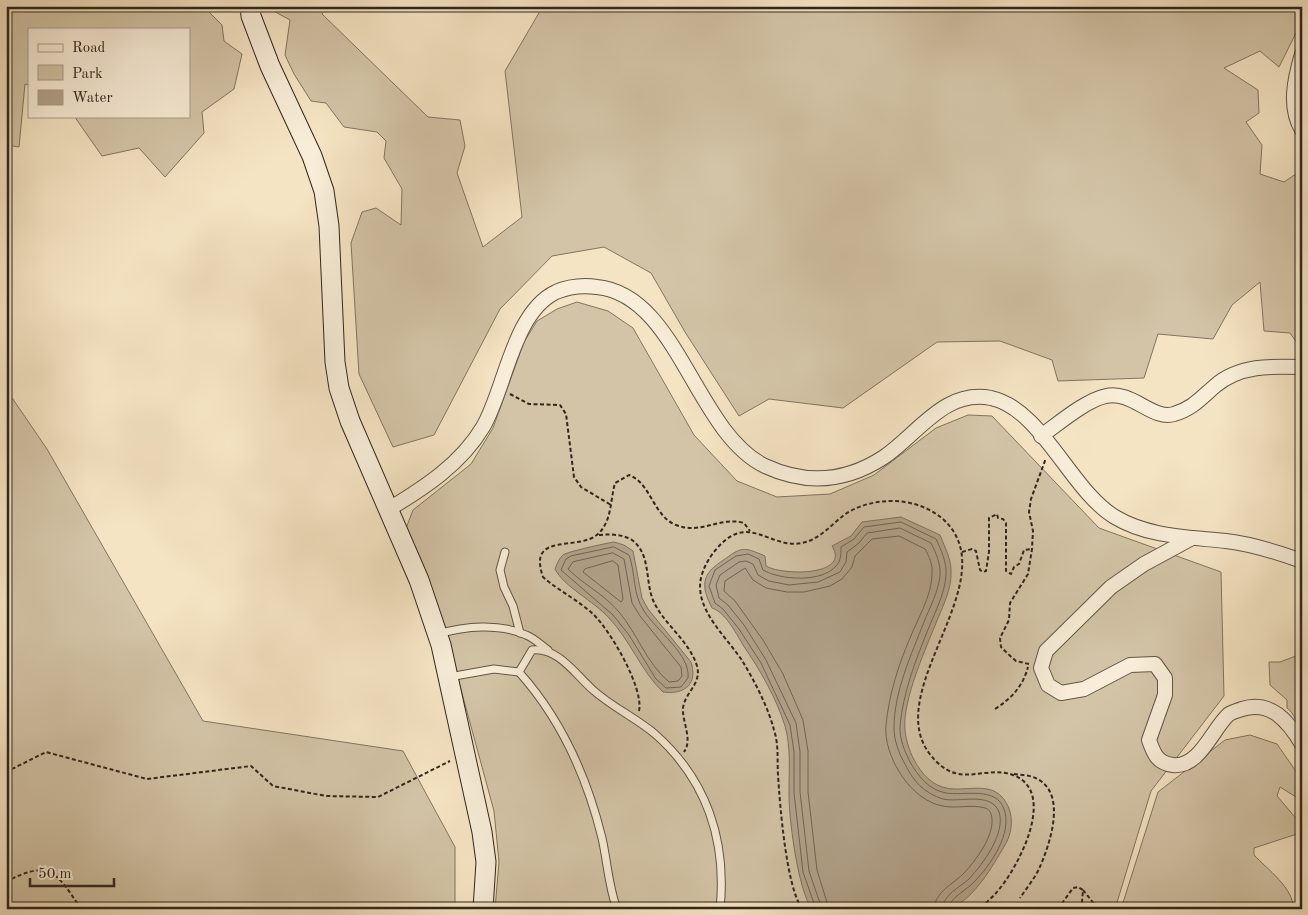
<svg xmlns="http://www.w3.org/2000/svg" width="1308" height="915" viewBox="0 0 1308 915" font-family="'Old Standard TT',serif">
<style>
.green{fill:#d3c4a7;stroke:#817562}
.water{fill:#b2a38b;stroke:#7e715f}
.lines{fill:none;stroke-linecap:round;stroke-linejoin:round}
.shore{stroke:#706454;stroke-width:1}
.service-casing{stroke:#605646;stroke-width:9}
.minor-casing{stroke:#605646;stroke-width:16}
.secondary-casing{stroke:#2f261d;stroke-width:21}
.path{stroke:#2f261d;stroke-width:2;stroke-dasharray:4 2.5;stroke-linecap:butt}
.service{stroke:#f8edd8;stroke-width:7}
.minor{stroke:#f8edd8;stroke-width:14}
.secondary{stroke:#f8edd8;stroke-width:19}
</style>
<rect width="100%" height="100%" fill="#f5e4c3"/>
<filter id="stains"><feTurbulence type="fractalNoise" baseFrequency=".004" numOctaves="4"/><feColorMatrix values="0 0 0 0 .2 0 0 0 0 .09 0 0 0 0 .02 0 0 0 .5 -.17"/></filter>
<radialGradient id="worn" r=".72"><stop offset=".6" stop-color="#630" stop-opacity="0"/><stop offset="1" stop-color="#630" stop-opacity=".3"/></radialGradient>
<!-- green -->
<g class="green">
<polygon points="6,6 215,6 209,12 222,25 224,41 242,54 234,89 202,112 204,133 165,177 139,148 102,156 74,116 189,116 189,29 29,29 29,85 25,84 19,147 6,145"/>
<polygon points="270,6 329,6 322,14 428,117 460,120 465,146 457,173 483,247 522,217 505,71 543,6 1302,6 1302,21 1279,67 1260,51 1224,68 1258,90 1259,113 1246,122 1262,145 1260,174 1284,182 1302,170 1302,350 1290,333 1264,331 1260,282 1232,305 1213,339 1158,334 1144,378 1058,381 1052,360 1000,341 937,342 843,408 769,399 739,416 685,332 651,273 604,247 552,256 500,309 434,435 393,447 359,374 351,243 362,212 376,208 401,225 402,189 384,158 386,141 377,132 344,127 326,103 311,101 294,74 285,55 290,20 270,9"/>
<polygon points="577,302 608,311 633,328 694,435 737,481 777,497 830,494 874,475 936,428 968,415 992,416 1099,528 1221,572 1224,696 1151,791 1115,909 495,909 499,862 494,811 441,616 405,531 413,510 471,464 493,428 524,342 537,321 557,309"/>
<polygon points="6,389 47,449 203,721 403,751 455,847 455,909 6,909"/>
<path d="M1301,654L1302,655V728C1295,722 1295,714 1287,708V700L1270,685L1269,662H1280Z"/>
<path d="M1250,735L1277,744L1302,780V796L1296,797L1280,787L1277,796L1301,824L1297,834L1254,848V855C1266,868 1295,889 1293,909H1121L1158,792L1225,740Z"/>
</g>
<!-- water -->
<g class="water">
<path d="M901,517L940,535C945,548 952,560 951,574C951,589 944,604 938,618C927,646 902,700 905,730C907,752 922,783 946,788C964,792 987,782 1001,796C1014,809 1014,830 1005,845C992,867 976,896 952,908C944,912 928,909 918,909C883,909 847,909 812,909C798,891 788,815 789,790C789,769 791,747 785,726C776,697 760,670 743,645C736,633 725,612 712,608C701,586 701,575 722,561C742,547 742,546 765,556L766,566C783,576 851,576 832,546L851,536L862,522Z"/>
<path d="M614,542L624,545L633,551L642,598L648,609L691,662C698,684 685,695 663,692C641,671 630,640 609,618C594,601 564,587 555,569C557,564 559,558 563,555C566,552 607,543 614,542Z"/>
</g>
<g class="lines">
<!-- shore -->
<g class="shore">
<path d="M614,547L629,555C636,574 632,593 644,611C656,630 691,655 688,678L681,687L666,688L656,679L629,635L613,615L561,570L566,559L571,556Z"/>
<path d="M613,553L624,559L632,603L640,616L681,667L682,676L678,681L669,682C647,664 637,633 619,612C604,594 584,585 568,569L573,562Z"/>
<polygon points="613,561 618,565 623,599 621,602 583,572 585,569"/>
<path d="M816,909L803,872L794,793V752L790,725L761,663L739,629L723,609L715,603L709,586L715,570L736,556L748,554L759,559L763,570C780,580 822,583 836,566C841,561 841,554 841,547L854,539L864,527L901,522L936,539C941,550 947,562 946,575C945,594 934,614 927,632C915,662 903,693 900,726C899,738 905,752 910,762C918,776 929,790 946,793C964,796 996,786 1004,809C1013,833 990,866 974,882C967,890 949,898 948,909"/>
<path d="M822,909L809,871L800,792V752L796,723L766,660L744,625L728,605L719,598L716,585L720,575L739,562L746,561L753,564L758,575L769,581L789,585L818,582L840,572L846,562L847,552L859,543L867,533L900,528L931,543C936,553 941,564 940,576C938,592 930,607 924,622C911,655 894,692 894,728C894,740 899,754 905,764C913,781 924,793 943,799C959,803 991,791 999,812C1006,833 983,864 969,879C960,887 943,895 942,909"/>
<path d="M829,909L817,870L808,792V751L803,720L783,674L763,640L735,601L724,591L725,581L745,568L753,580L766,588L787,592H804L830,586L842,579L852,567L855,556L872,539L899,536L925,549C929,556 933,565 932,574C932,595 918,618 910,638C898,666 889,695 886,725C883,756 911,801 943,806C956,809 971,804 985,808C990,809 992,815 992,820C993,837 976,860 965,872C954,884 935,891 934,909"/>
</g>
<defs>
<g id="service">
<polyline points="505,552 500,570 504,587 513,606 520,633"/>
<path d="M438,634C465,626 499,623 526,635C534,638 541,645 548,650"/>
<polyline points="449,677 494,669 519,672"/>
<path d="M617,909C609,889 607,860 602,838C587,777 561,719 519,672L532,650C558,647 575,674 593,690C612,707 636,718 655,734C707,780 727,841 720,909"/>
</g>
<g id="minor">
<path d="M1302,54C1295,78 1288,107 1302,130"/>
<path d="M1041,436C1058,424 1086,400 1106,396C1132,390 1153,421 1174,414C1192,409 1201,398 1215,386C1239,365 1271,366 1302,367"/>
<path d="M389,509C424,488 461,464 483,427C505,390 513,312 556,292C570,286 583,285 597,287C678,295 695,432 765,466C806,485 846,482 884,457C918,434 944,389 991,398C1042,409 1071,491 1115,517C1148,537 1189,537 1226,541C1252,544 1277,552 1302,561"/>
<path d="M1192,538L1144,564L1111,587L1046,651L1041,668L1048,685L1061,693L1084,689L1130,665L1155,664L1165,678V695L1149,740C1154,754 1157,763 1173,765C1199,768 1212,730 1228,715C1231,712 1237,711 1242,709C1271,700 1288,721 1302,744"/>
</g>
<polyline id="secondary" points="250,6 251,16 270,66 312,156 324,191 329,226 335,362 339,388 350,421 419,580 441,645 482,832 486,862 483,909"/>
</defs>
<!-- service casing -->
<use href="#service" class="service-casing"/>
<!-- minor casing -->
<use href="#minor" class="minor-casing"/>
<!-- secondary casing -->
<use href="#secondary" class="secondary-casing"/>
<!-- path -->
<g class="path">
<polyline points="510,394 529,404 560,405 566,414 574,477 581,487 611,505"/>
<path d="M599,535C610,534 622,534 632,540C651,554 645,581 653,600C663,624 689,640 697,666C702,684 685,692 683,708C682,722 693,739 684,752"/>
<polyline points="962,552 972,549 976,551 980,570 983,572 986,571 989,552 989,518 997,514 998,518 1003,519 1006,523 1006,571 1011,574 1014,567 1019,564 1024,550 1032,549"/>
<polyline points="1029,664 1016,661 1007,653 1001,647 1000,638 1009,620 1010,603 1028,574 1032,549 1033,531 1029,512 1031,499 1046,458"/>
<path d="M995,709C1012,698 1023,686 1028,667"/>
<path d="M639,711C644,688 610,630 593,614C578,600 559,591 543,577C527,531 578,552 598,534C612,521 610,501 615,483L629,475C651,483 653,516 676,525C702,535 719,516 744,523L750,531"/>
<polyline points="6,772 46,752 147,779 251,766 273,786 326,796 378,797 450,761"/>
<path d="M1014,774C1020,775 1027,775 1033,777C1069,790 1050,844 1039,869C1034,879 1026,889 1020,898"/>
<path d="M6,882C50,858 57,873 81,909"/>
<polyline points="1083,890 1095,905 1095,909"/>
<path d="M802,909C786,885 780,806 778,775C777,760 779,745 774,730C768,707 755,682 743,662C728,638 694,610 701,578C704,565 712,553 721,544C750,515 771,549 802,543C819,540 831,525 844,515C873,495 919,496 945,521C1006,581 882,689 929,753C958,792 983,764 1013,775C1059,792 1017,870 996,893C991,899 984,904 979,909"/>
<polyline points="1058,909 1073,888 1078,887 1083,890 1082,902 1078,909"/>
</g>
<!-- service -->
<use href="#service" class="service"/>
<!-- minor -->
<use href="#minor" class="minor"/>
<!-- secondary -->
<use href="#secondary" class="secondary"/>
</g>
<!-- margin -->
<rect width="1308" height="915" fill="none" stroke="#f5e4c3" stroke-width="25"/>
<rect x="8" y="8" width="1293" height="900" fill="none" stroke="#2f261d" stroke-width="2.5"/>
<rect x="12" y="12" width="1283" height="890" fill="none" stroke="#2f261d"/>
<!-- legend -->
<rect x="28" y="28" width="162" height="90" fill="#f8edd8" stroke="#a89d8d"/>
<rect x="38" y="44" width="25" height="8" fill="#f8edd8" stroke="#a89d8d"/>
<text x="72" y="52" font-size="15" fill="#2f261d">Road</text>
<rect x="38" y="65" width="25" height="15" fill="#d3c4a7" stroke="#a89d8d"/>
<text x="72" y="78" font-size="15" fill="#2f261d">Park</text>
<rect x="38" y="90" width="25" height="15" fill="#b2a38b" stroke="#a89d8d"/>
<text x="72" y="102" font-size="15" fill="#2f261d">Water</text>
<!-- scale -->
<path d="M30 878v8h84v-8" fill="none" stroke="#2f261d" stroke-width="2.5"/>
<text x="38" y="878" font-size="15" fill="#2f261d" stroke="#f8edd8" stroke-width="4" paint-order="stroke">50 m</text>
<rect width="100%" height="100%" filter="url(#stains)"/>
<rect width="100%" height="100%" fill="url(#worn)"/>
</svg>
